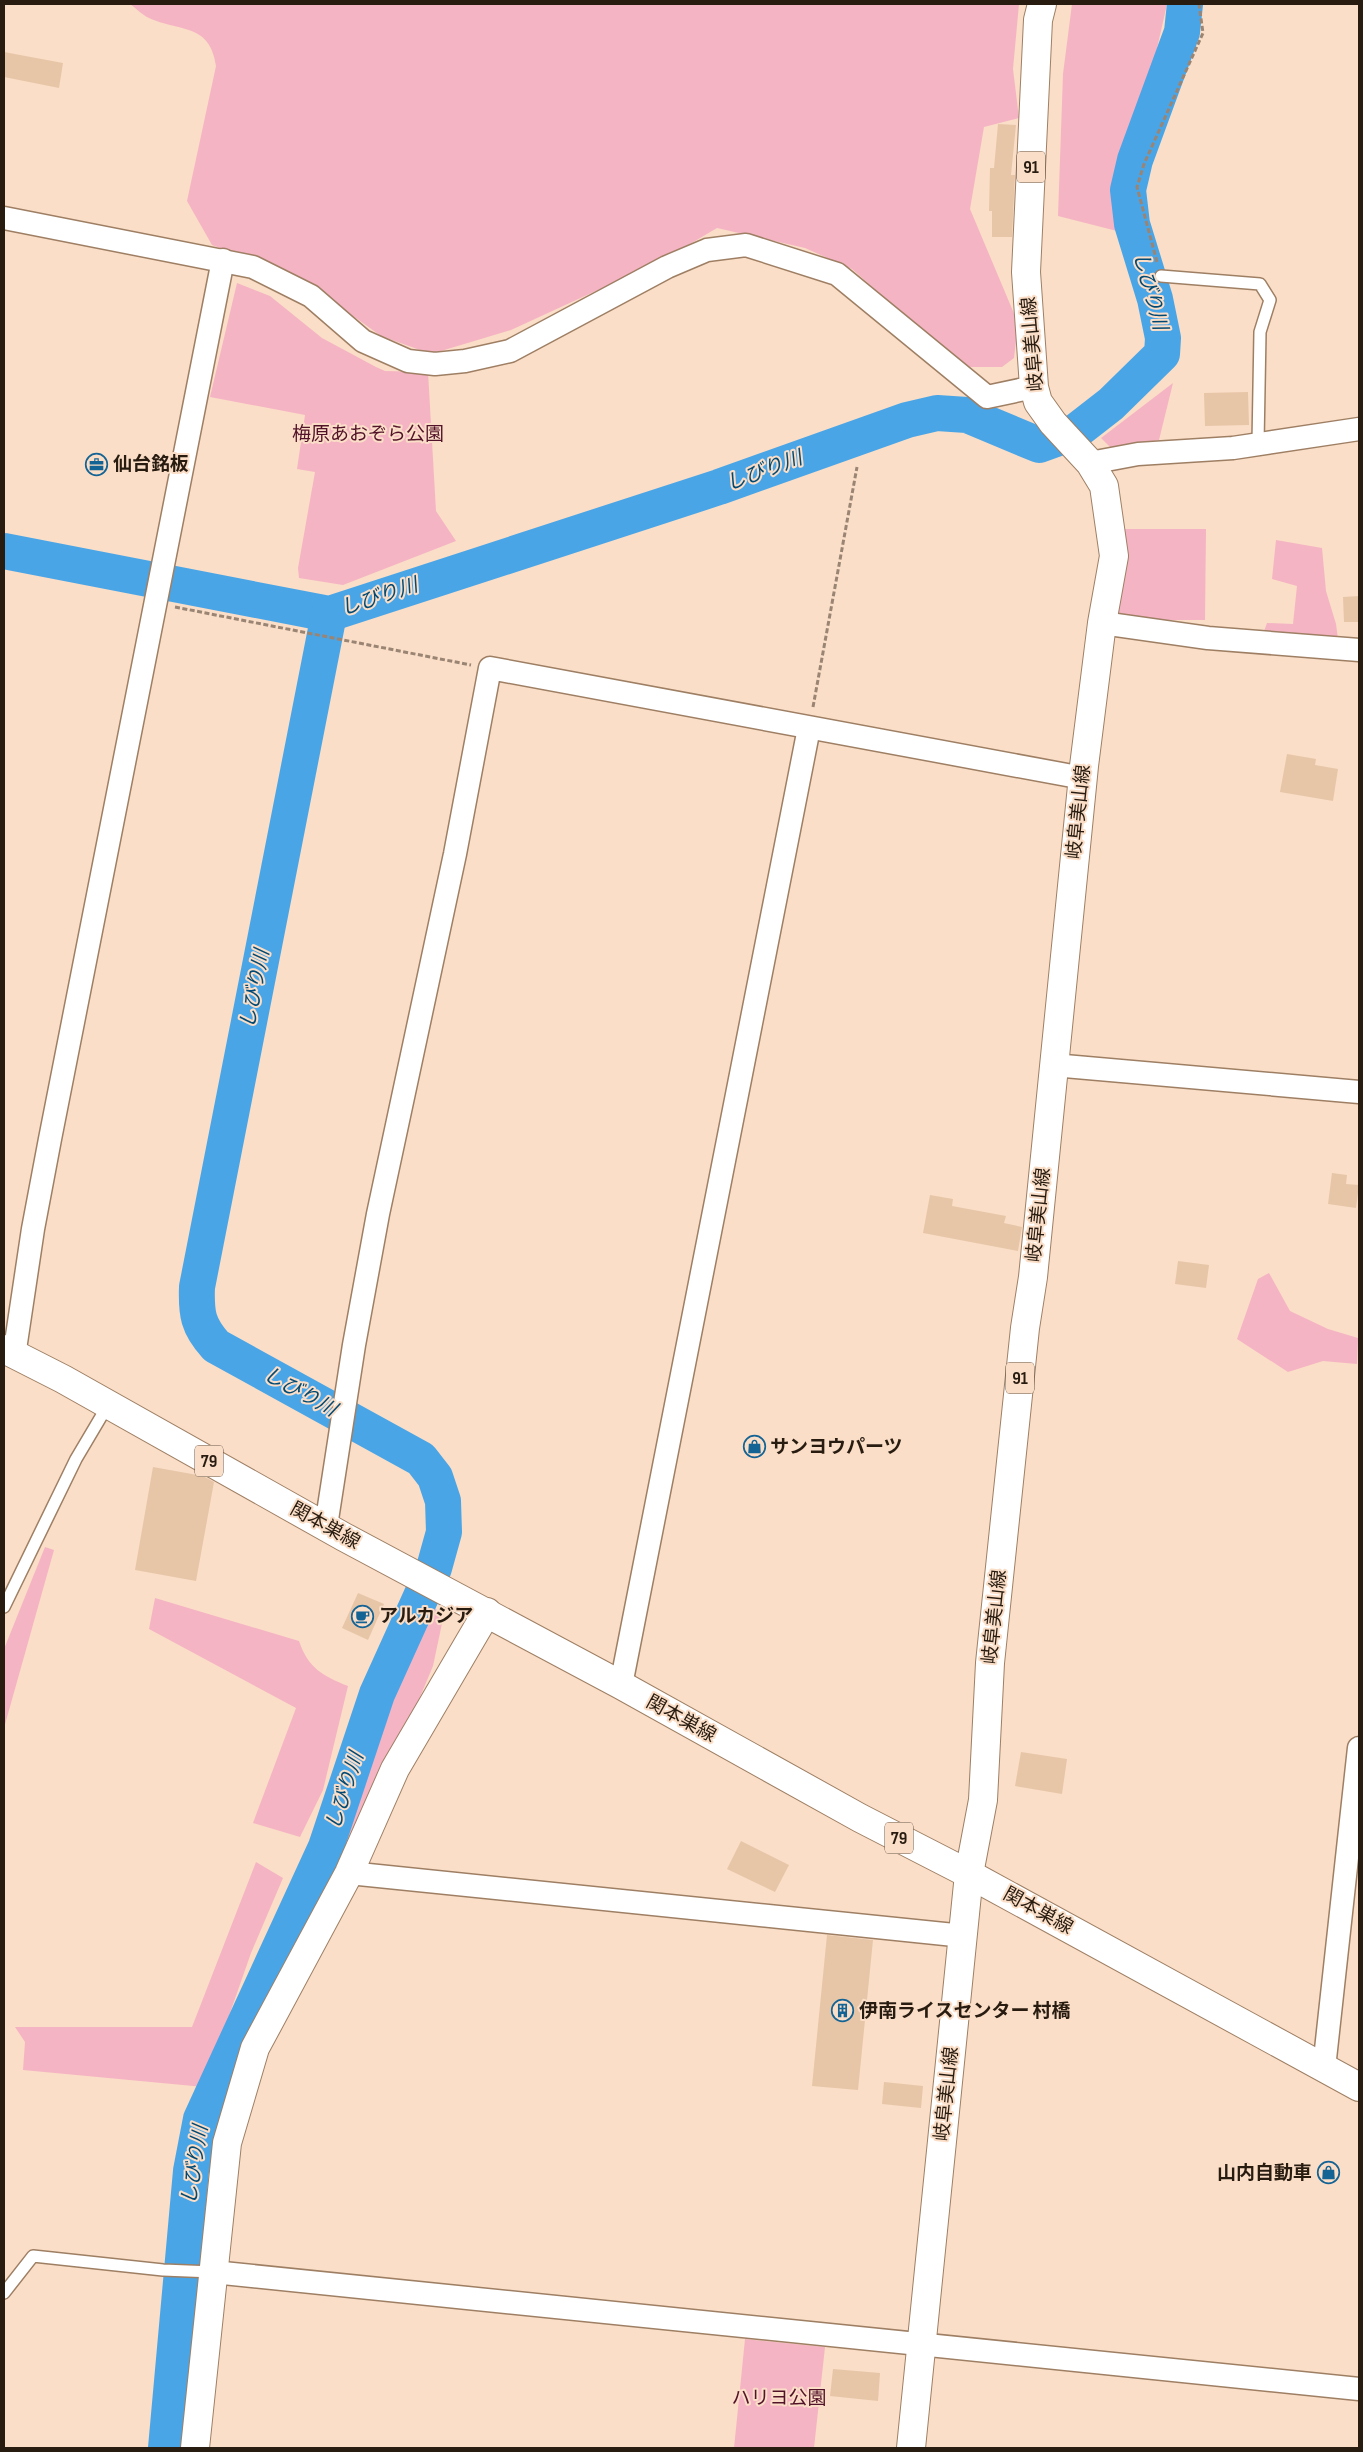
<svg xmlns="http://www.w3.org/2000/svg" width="1363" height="2452" viewBox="0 0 1363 2452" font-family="'Sofia Sans Condensed','Noto Sans JP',sans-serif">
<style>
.green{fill:#f5b4c4}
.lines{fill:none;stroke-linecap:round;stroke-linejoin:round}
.river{stroke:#4aa5e7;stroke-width:36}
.building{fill:#e7c6a8}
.lane-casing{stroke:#9e7f64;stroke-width:14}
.street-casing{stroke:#9e7f64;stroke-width:25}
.secondary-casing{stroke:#9e7f64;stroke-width:30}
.primary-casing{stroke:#9e7f64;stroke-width:30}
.path{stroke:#9a8574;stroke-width:3;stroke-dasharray:5 2.5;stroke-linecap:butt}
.lane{stroke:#fff;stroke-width:11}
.street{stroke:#fff;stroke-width:22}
.secondary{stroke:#fff;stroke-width:28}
.primary{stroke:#fff;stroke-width:28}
.labels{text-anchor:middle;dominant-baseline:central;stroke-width:4;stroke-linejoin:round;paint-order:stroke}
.shield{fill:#fadec7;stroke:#675648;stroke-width:1}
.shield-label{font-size:18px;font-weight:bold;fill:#281c11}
.street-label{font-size:19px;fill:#281c11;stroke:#fadec7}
.park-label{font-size:19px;fill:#521229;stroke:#fadec7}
.poi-label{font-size:19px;font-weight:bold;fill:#281c11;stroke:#fadec7;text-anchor:start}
.water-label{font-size:20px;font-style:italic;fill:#004974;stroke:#fadec7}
</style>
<rect width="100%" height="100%" fill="#fadec7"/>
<!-- green -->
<g class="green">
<path d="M130,4H1019L1013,69L1019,118L984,127L970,209L1018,323L1014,358L1002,367H970L955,360L852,269L805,248L717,228L663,260L511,330L431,354L381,336L303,280L212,245L187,201L216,66C210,22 178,32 149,18C142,15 136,8 130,4Z"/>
<polygon points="1072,4 1167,4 1149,84 1118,186 1117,231 1058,216 1063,74"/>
<polygon points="237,283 270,296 322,338 376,367 385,371 428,372 436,511 456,541 343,585 299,578 298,568 315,472 297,469 305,415 210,397"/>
<polygon points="1173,383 1159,440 1112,449 1101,438"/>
<polygon points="1123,529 1206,529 1205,620 1115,620"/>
<polygon points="1276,540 1322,548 1326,591 1336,624 1338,639 1263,634 1267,623 1293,624 1297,586 1272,579"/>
<polygon points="1269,1273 1290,1311 1328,1329 1358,1338 1357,1364 1323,1361 1288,1372 1237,1339 1258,1279"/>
<polygon points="45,1547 54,1550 4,1728 4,1649"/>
<path d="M155,1598L299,1641C308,1668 323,1676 348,1686L323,1790L300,1837L253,1823L296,1708L149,1629Z"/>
<polygon points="424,1602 444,1614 433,1666 404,1735 343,1856 334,1854"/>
<polygon points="256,1862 283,1878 251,1953 204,2087 23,2070 25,2042 15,2027 192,2027"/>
<polygon points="745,2339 825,2347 814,2448 734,2448"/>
</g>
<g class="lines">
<!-- river -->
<g class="river">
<polyline points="4,551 329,614 719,487 907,420 937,413 967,415 1039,445 1075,432 1111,404 1162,354 1163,338 1155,299 1132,224 1128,190 1135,160 1182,32 1185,4"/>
<path d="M166,2448L191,2171L201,2119L326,1847L377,1694L434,1568L444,1532L443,1501L435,1477L421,1459L216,1346C198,1326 196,1314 197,1287L329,614"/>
</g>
</g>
<!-- building -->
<g class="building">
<polygon points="4,52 63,63 59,88 4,77"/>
<polygon points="998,124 1016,125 1011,175 1015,175 1012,237 992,237 992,211 989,211 990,168 994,168"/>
<polygon points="1248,392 1249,425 1205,426 1204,393"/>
<polygon points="1359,596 1359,622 1344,622 1343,597"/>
<polygon points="1287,754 1316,759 1315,765 1338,769 1333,801 1280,792"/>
<polygon points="1332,1173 1347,1175 1346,1184 1359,1185 1356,1208 1328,1204"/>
<polygon points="930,1195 953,1199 952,1206 1006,1216 1004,1223 1022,1227 1018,1251 923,1233"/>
<polygon points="1178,1261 1209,1265 1206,1288 1175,1284"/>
<polygon points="153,1467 203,1476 214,1482 196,1581 135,1570"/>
<polygon points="358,1593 384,1604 368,1640 342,1628"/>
<polygon points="1021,1752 1067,1759 1062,1794 1015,1786"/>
<polygon points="741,1841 789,1865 775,1892 727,1869"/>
<polygon points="827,1935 873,1940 858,2090 812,2086"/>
<polygon points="884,2082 923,2086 921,2108 882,2104"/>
<polygon points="833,2369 880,2373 878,2401 830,2396"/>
</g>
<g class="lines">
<defs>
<g id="lane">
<polyline points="1161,276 1260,284 1270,300 1260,332 1258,443"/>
<polyline points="4,1607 76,1459 108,1405"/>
<polyline points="4,2293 33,2256 163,2270 213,2272"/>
</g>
<g id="street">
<polyline points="4,218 253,267 311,296 363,341 408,361 435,364 465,361 510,351 667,267 707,250 746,245 837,274 987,397 1034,387"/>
<polyline points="1090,463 1138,454 1233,448 1359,429"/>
<polyline points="1102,623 1208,638 1359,650"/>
<polyline points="1053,1065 1359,1092"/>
<polyline points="14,1356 33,1229 50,1139 223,260"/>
<polyline points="326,1526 354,1345 378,1214 455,854 490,668 1083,778"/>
<polyline points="621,1685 809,728"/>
<polyline points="349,1873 964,1936"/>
<polyline points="1324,2068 1359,1748"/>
<polyline points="213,2272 1359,2389"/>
</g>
<polyline id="secondary" points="195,2448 227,2143 255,2048 349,1873 395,1769 487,1612"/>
<g id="primary">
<polyline points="4,1349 63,1379 344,1537 621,1685 860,1818 969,1874 1359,2087"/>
<polyline points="911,2448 969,1874 983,1800 990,1663 1025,1328 1033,1277 1084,766 1102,623 1114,556 1104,486 1090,463 1053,423 1038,402 1034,387 1026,272 1038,20 1042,4"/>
</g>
</defs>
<!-- lane casing -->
<use href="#lane" class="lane-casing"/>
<!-- street casing -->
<use href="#street" class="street-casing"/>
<!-- secondary casing -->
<use href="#secondary" class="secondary-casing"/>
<!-- primary casing -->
<use href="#primary" class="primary-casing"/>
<!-- path -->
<g class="path">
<polyline points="1157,262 1137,187 1144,164 1203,33 1199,4"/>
<polyline points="175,607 471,665"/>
<polyline points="813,707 857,467"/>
</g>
<!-- lane -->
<use href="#lane" class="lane"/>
<!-- street -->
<use href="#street" class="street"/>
<!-- secondary -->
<use href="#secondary" class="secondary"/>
<!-- primary -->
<use href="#primary" class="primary"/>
</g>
<!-- icons -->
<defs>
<symbol id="office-ring" viewBox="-11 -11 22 22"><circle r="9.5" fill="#fadec7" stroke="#146395" stroke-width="1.5"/><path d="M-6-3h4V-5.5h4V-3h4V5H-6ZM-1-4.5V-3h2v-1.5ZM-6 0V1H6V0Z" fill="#146395"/></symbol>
<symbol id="shop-ring" viewBox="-11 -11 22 22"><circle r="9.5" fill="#fadec7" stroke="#146395" stroke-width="1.5"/><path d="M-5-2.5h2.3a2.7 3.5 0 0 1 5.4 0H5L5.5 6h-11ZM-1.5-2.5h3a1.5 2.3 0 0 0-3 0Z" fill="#146395"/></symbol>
<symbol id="cafe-ring" viewBox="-11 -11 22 22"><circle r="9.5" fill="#fadec7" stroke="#146395" stroke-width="1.5"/><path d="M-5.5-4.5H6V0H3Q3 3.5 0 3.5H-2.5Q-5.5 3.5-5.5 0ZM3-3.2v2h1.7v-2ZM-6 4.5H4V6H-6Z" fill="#146395"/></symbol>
<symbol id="building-ring" viewBox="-11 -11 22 22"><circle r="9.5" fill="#fadec7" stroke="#146395" stroke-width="1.5"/><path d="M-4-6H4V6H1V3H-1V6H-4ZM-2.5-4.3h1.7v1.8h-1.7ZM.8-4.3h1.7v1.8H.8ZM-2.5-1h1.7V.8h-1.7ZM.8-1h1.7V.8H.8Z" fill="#146395"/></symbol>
</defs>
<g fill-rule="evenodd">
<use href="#office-ring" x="84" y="452" width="25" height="25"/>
<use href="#shop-ring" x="742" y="1434" width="25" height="25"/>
<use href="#cafe-ring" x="350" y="1604" width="25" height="25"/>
<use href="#building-ring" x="830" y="1998" width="25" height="25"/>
<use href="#shop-ring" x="1316" y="2160" width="25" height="25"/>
</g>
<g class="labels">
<!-- shield labels -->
<g class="shield">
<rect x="1017" y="151.5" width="28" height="31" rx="4"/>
<rect x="1006" y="1362.5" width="28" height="31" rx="4"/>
<rect x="195" y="1445.5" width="28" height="31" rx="4"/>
<rect x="885" y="1822.5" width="28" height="31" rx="4"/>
</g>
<g class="shield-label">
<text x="1031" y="167">91</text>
<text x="1020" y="1378">91</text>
<text x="209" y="1461">79</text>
<text x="899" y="1838">79</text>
</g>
<!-- street labels -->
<g class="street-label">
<text transform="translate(1033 344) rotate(-95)">岐阜美山線</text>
<text transform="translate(1079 812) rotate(-84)">岐阜美山線</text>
<text transform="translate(1039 1215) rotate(-84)">岐阜美山線</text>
<text transform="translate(325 1526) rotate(29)">関本巣線</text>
<text transform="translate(995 1617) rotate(-84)">岐阜美山線</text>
<text transform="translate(681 1719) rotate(29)">関本巣線</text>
<text transform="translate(1038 1911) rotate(29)">関本巣線</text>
<text transform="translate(947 2094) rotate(-84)">岐阜美山線</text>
</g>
<!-- park labels -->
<g class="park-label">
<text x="368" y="434">梅原あおぞら公園</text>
<text x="779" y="2398">ハリヨ公園</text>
</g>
<!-- poi labels -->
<g class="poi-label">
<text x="113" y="464">仙台銘板</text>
<text x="770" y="1447">サンヨウパーツ</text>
<text x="379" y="1616">アルカジア</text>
<text x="859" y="2011">伊南ライスセンター 村橋</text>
<text x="1312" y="2173" text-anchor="end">山内自動車</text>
</g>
<!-- water labels -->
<g class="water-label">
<text transform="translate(1150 291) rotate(75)">しびり川</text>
<text transform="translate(764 471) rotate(-20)">しびり川</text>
<text transform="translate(379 597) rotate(-18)">しびり川</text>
<text transform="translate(255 989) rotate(-79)">しびり川</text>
<text transform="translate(300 1392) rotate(29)">しびり川</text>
<text transform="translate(345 1791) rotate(-72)">しびり川</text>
<text transform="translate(195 2165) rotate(-81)">しびり川</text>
</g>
</g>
<!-- border -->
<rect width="1363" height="2452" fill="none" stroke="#281c11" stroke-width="10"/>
</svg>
